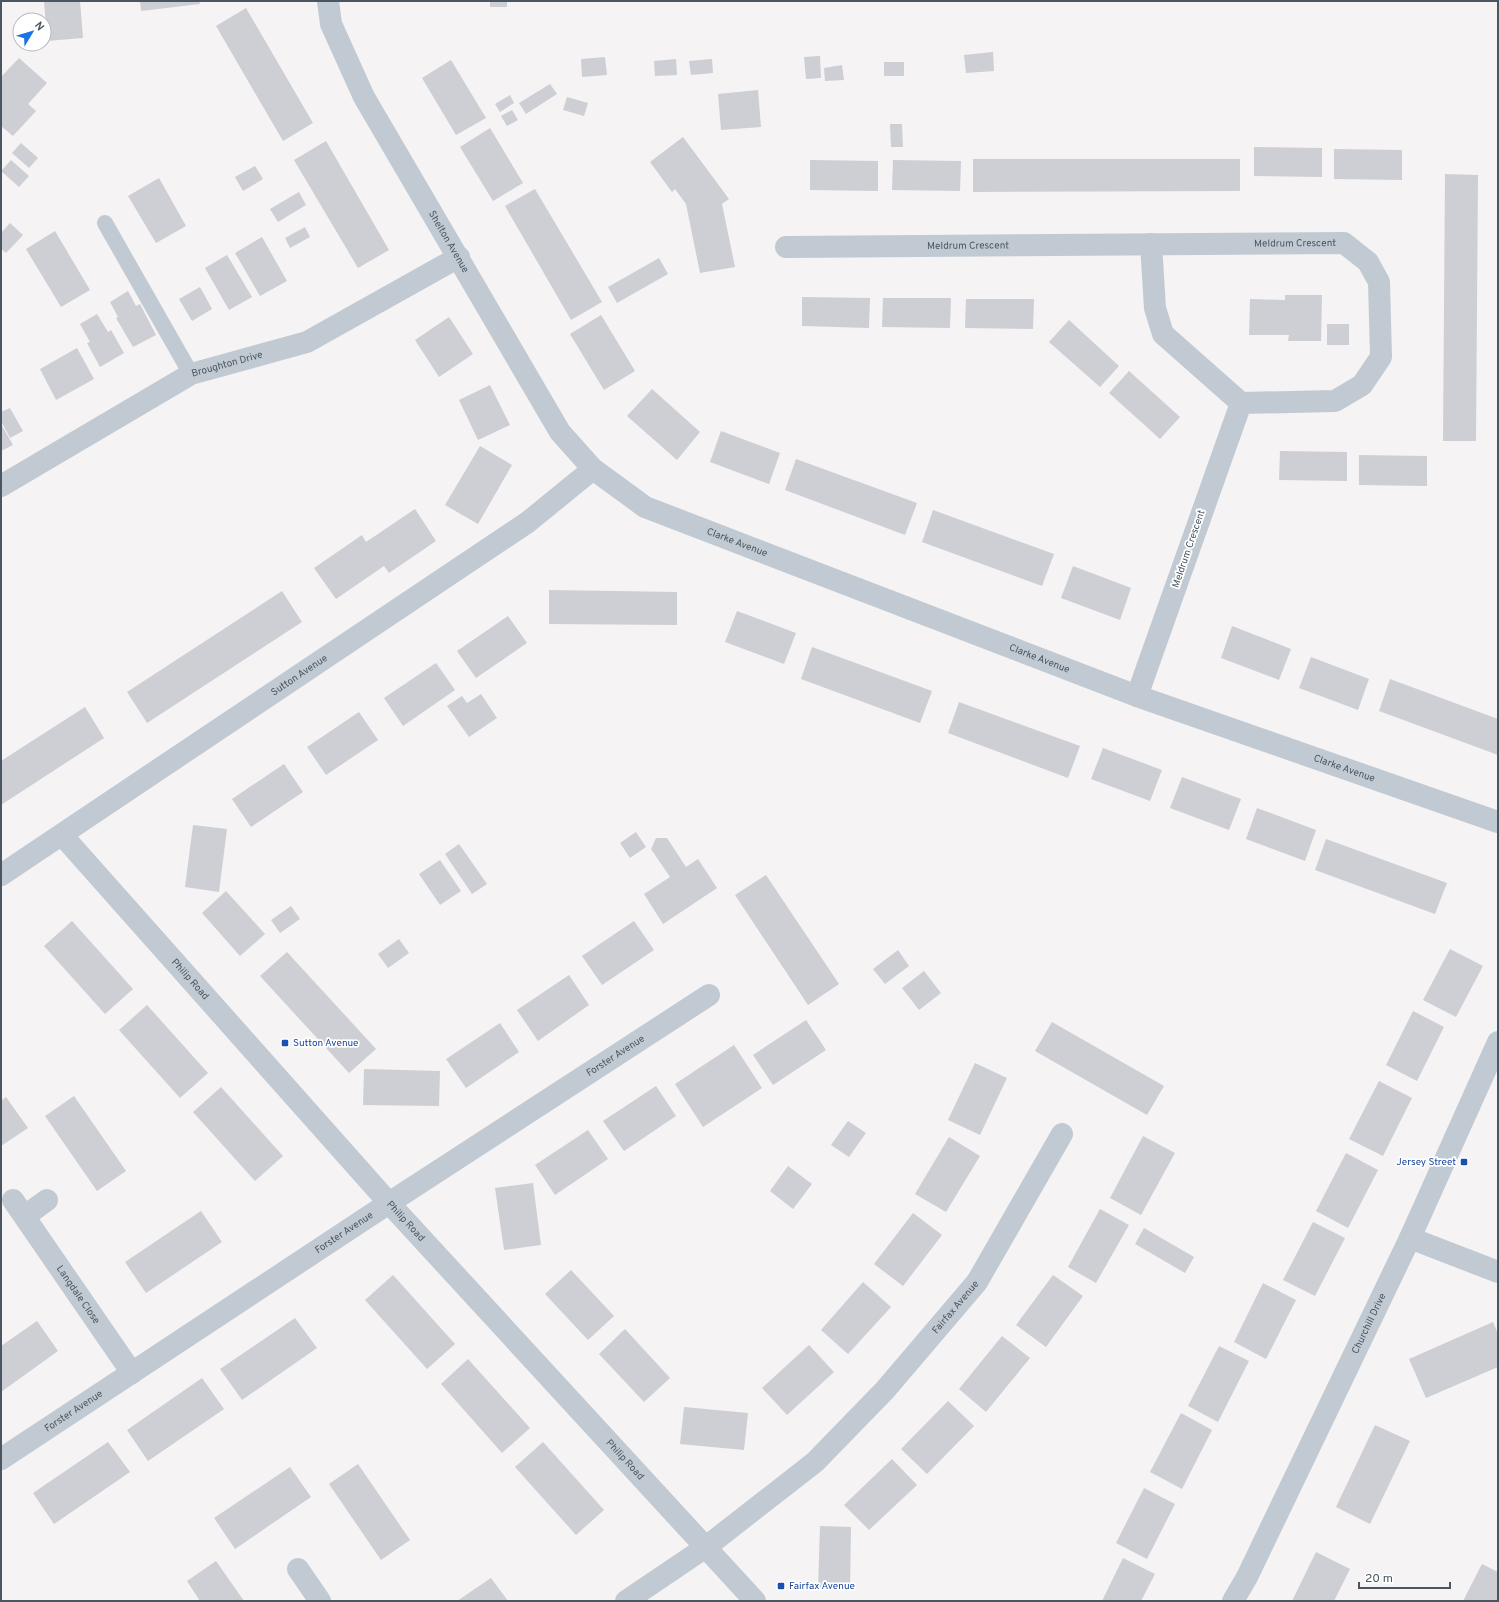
<svg xmlns="http://www.w3.org/2000/svg" width="1499" height="1602" viewBox="0 0 1499 1602" font-family="Overpass,sans-serif">
<style>
.building{fill:#cdcfd5}
.lines{fill:none;stroke-linecap:round;stroke-linejoin:round}
.service{stroke:#c1cad2;stroke-width:16}
.minor{stroke:#c1cad2;stroke-width:22}
.transit-dot{fill:#1a4fb4;stroke:#fff;stroke-width:1.5}
.labels{text-anchor:middle;dominant-baseline:central;stroke-width:3.5;stroke-linejoin:round;paint-order:stroke}
.street-label{font-size:10px;fill:#4a5661;stroke:#fff}
.transit-label{font-size:10px;fill:#164399;stroke:#fff;text-anchor:start}
</style>
<rect width="100%" height="100%" fill="#f5f3f3"/>
<!-- building -->
<g class="building">
<polygon points="44,1 80,1 83,38 47,41"/>
<polygon points="140,1 199,1 200,4 141,11"/>
<rect x="490" y="1" width="17" height="6"/>
<polygon points="246,8 313,123 283,141 216,26"/>
<polygon points="993,52 994,71 966,73 964,55"/>
<polygon points="820,56 821,78 806,79 804,57"/>
<polygon points="605,57 607,75 582,77 581,59"/>
<polygon points="19,58 47,83 28,104 36,111 13,136 1,126 1,77"/>
<polygon points="676,59 677,75 655,76 654,61"/>
<polygon points="712,59 713,73 691,75 689,61"/>
<polygon points="451,60 486,118 456,135 422,78"/>
<rect x="884" y="62" width="20" height="14"/>
<polygon points="842,65 844,80 825,81 824,68"/>
<polygon points="550,84 557,94 526,114 519,103"/>
<polygon points="758,90 761,127 721,130 718,94"/>
<polygon points="510,95 514,103 500,112 495,104"/>
<polygon points="567,97 588,103 584,116 563,110"/>
<polygon points="512,110 518,120 507,126 501,116"/>
<polygon points="890,124 902,124 903,147 891,147"/>
<polygon points="490,128 523,183 493,201 460,147"/>
<polygon points="683,137 729,199 722,204 735,267 700,273 686,204 675,189 672,192 650,162"/>
<polygon points="326,141 389,250 358,268 294,160"/>
<polygon points="21,143 38,158 29,168 12,153"/>
<polygon points="1254,147 1322,148 1322,177 1254,176"/>
<polygon points="1334,149 1402,150 1402,180 1334,179"/>
<polygon points="973,159 1240,159 1240,191 973,192"/>
<polygon points="11,160 29,176 19,187 1,171"/>
<polygon points="810,160 878,161 878,191 810,190"/>
<polygon points="893,160 961,161 960,191 892,190"/>
<polygon points="255,166 263,179 243,191 235,177"/>
<polygon points="1445,174 1478,175 1476,441 1443,441"/>
<polygon points="159,178 186,226 156,243 128,196"/>
<polygon points="535,189 602,302 571,320 505,206"/>
<polygon points="299,192 306,205 278,222 270,209"/>
<polygon points="10,223 23,235 6,253 1,249 1,233"/>
<polygon points="305,227 310,237 290,248 285,238"/>
<polygon points="55,231 90,290 61,307 26,249"/>
<polygon points="262,237 287,281 260,296 235,253"/>
<polygon points="227,255 252,297 229,310 205,268"/>
<polygon points="659,258 668,274 617,303 608,287"/>
<polygon points="200,287 212,309 192,321 179,299"/>
<polygon points="128,291 136,306 140,304 156,335 133,347 116,318 118,317 110,302"/>
<polygon points="1285,295 1322,295 1321,341 1288,341 1289,335 1249,335 1250,299 1285,300"/>
<polygon points="802,297 870,298 869,328 802,326"/>
<polygon points="883,298 951,298 950,328 882,327"/>
<polygon points="966,299 1034,299 1033,329 965,328"/>
<polygon points="97,314 108,332 111,330 124,353 100,367 87,343 90,342 80,324"/>
<polygon points="601,315 635,371 604,390 570,334"/>
<polygon points="449,317 473,354 439,377 415,340"/>
<polygon points="1069,320 1119,366 1100,387 1049,342"/>
<rect x="1327" y="324" width="22" height="21"/>
<polygon points="77,348 94,379 56,400 40,369"/>
<polygon points="1129,371 1180,417 1160,439 1109,393"/>
<polygon points="490,385 510,425 478,440 459,400"/>
<polygon points="652,389 700,432 677,460 627,416"/>
<polygon points="10,408 23,431 10,438 1,421 1,412"/>
<polygon points="1,424 13,445 1,451"/>
<polygon points="721,431 780,453 769,484 710,462"/>
<polygon points="480,446 512,465 478,524 445,505"/>
<polygon points="1280,451 1347,452 1347,481 1279,480"/>
<polygon points="1359,455 1427,456 1427,486 1359,485"/>
<polygon points="796,459 917,503 905,535 785,490"/>
<polygon points="415,509 436,541 389,573 384,566 336,599 314,568 362,535 366,542"/>
<polygon points="933,510 1054,554 1042,586 922,542"/>
<polygon points="1073,566 1131,588 1120,620 1061,598"/>
<polygon points="549,590 677,592 677,625 549,624"/>
<polygon points="282,591 302,622 147,723 127,692"/>
<polygon points="737,611 796,633 784,664 725,642"/>
<polygon points="508,616 527,643 476,678 457,651"/>
<polygon points="1232,626 1291,649 1279,680 1221,658"/>
<polygon points="812,647 932,691 920,723 801,679"/>
<polygon points="1311,657 1369,679 1358,710 1299,688"/>
<polygon points="436,663 455,690 403,726 384,698"/>
<polygon points="1390,679 1498,719 1498,755 1379,711"/>
<polygon points="481,694 497,718 469,737 447,706 462,696 467,703"/>
<polygon points="959,702 1080,746 1068,778 948,733"/>
<polygon points="85,707 104,738 1,805 1,761"/>
<polygon points="359,712 378,740 326,775 307,747"/>
<polygon points="1103,748 1162,770 1150,801 1091,779"/>
<polygon points="284,764 303,792 251,827 232,799"/>
<polygon points="1182,777 1241,799 1229,830 1170,808"/>
<polygon points="1257,808 1316,830 1305,861 1246,839"/>
<polygon points="193,825 227,829 219,892 185,887"/>
<polygon points="636,832 646,847 630,858 620,843"/>
<polygon points="656,838 667,838 686,867 698,859 717,888 663,924 644,894 670,877 651,849"/>
<polygon points="1326,839 1447,883 1435,914 1315,870"/>
<polygon points="459,844 487,884 472,894 445,854"/>
<polygon points="440,860 461,891 440,905 419,874"/>
<polygon points="766,875 839,984 808,1005 735,895"/>
<polygon points="226,891 265,934 240,956 202,913"/>
<polygon points="291,906 300,919 280,933 271,920"/>
<polygon points="72,921 133,989 105,1014 44,946"/>
<polygon points="634,921 654,950 602,985 582,956"/>
<polygon points="399,939 409,953 388,968 378,954"/>
<polygon points="1450,949 1483,966 1456,1017 1423,1000"/>
<polygon points="898,950 909,966 885,984 873,969"/>
<polygon points="287,952 376,1049 349,1073 260,976"/>
<polygon points="924,971 941,993 919,1010 902,988"/>
<polygon points="569,975 589,1005 538,1041 517,1010"/>
<polygon points="147,1005 208,1073 180,1098 119,1030"/>
<polygon points="1413,1011 1444,1027 1417,1081 1386,1065"/>
<polygon points="806,1020 826,1050 773,1085 753,1055"/>
<polygon points="1052,1022 1164,1086 1147,1115 1035,1051"/>
<polygon points="500,1023 519,1052 466,1088 446,1059"/>
<polygon points="734,1045 762,1088 703,1127 675,1084"/>
<polygon points="975,1063 1007,1078 980,1135 948,1120"/>
<polygon points="364,1069 440,1071 439,1106 363,1105"/>
<polygon points="1379,1081 1412,1098 1383,1156 1349,1139"/>
<polygon points="656,1086 676,1116 624,1151 603,1121"/>
<polygon points="221,1087 283,1156 255,1181 193,1112"/>
<polygon points="74,1096 126,1171 97,1191 45,1116"/>
<polygon points="6,1097 28,1128 1,1146 1,1101"/>
<polygon points="848,1121 866,1133 849,1157 831,1145"/>
<polygon points="588,1130 608,1159 555,1195 535,1165"/>
<polygon points="1143,1136 1175,1153 1141,1215 1110,1198"/>
<polygon points="949,1137 980,1156 946,1212 915,1194"/>
<polygon points="1346,1153 1378,1170 1348,1228 1316,1211"/>
<polygon points="788,1166 812,1184 793,1209 770,1191"/>
<polygon points="533,1183 541,1245 504,1250 495,1188"/>
<polygon points="1100,1209 1129,1225 1096,1283 1068,1267"/>
<polygon points="201,1211 222,1242 146,1293 125,1262"/>
<polygon points="913,1213 942,1235 903,1286 874,1264"/>
<polygon points="1313,1222 1345,1238 1315,1296 1283,1280"/>
<polygon points="1144,1228 1194,1257 1185,1273 1135,1244"/>
<polygon points="571,1270 614,1316 588,1340 545,1294"/>
<polygon points="393,1275 455,1344 427,1369 365,1300"/>
<polygon points="1053,1275 1083,1296 1046,1347 1016,1325"/>
<polygon points="863,1282 891,1307 848,1354 821,1330"/>
<polygon points="1263,1283 1296,1300 1266,1359 1234,1342"/>
<polygon points="295,1318 317,1348 242,1400 220,1369"/>
<polygon points="37,1321 58,1351 1,1392 1,1346"/>
<polygon points="1493,1322 1498,1334 1498,1367 1426,1398 1409,1359"/>
<polygon points="625,1329 670,1378 644,1402 599,1354"/>
<polygon points="1002,1336 1030,1358 986,1412 959,1389"/>
<polygon points="809,1345 834,1372 787,1415 762,1388"/>
<polygon points="1219,1346 1249,1361 1218,1422 1188,1406"/>
<polygon points="468,1359 530,1428 502,1453 441,1384"/>
<polygon points="202,1378 224,1409 148,1461 127,1430"/>
<polygon points="948,1401 974,1426 927,1474 901,1449"/>
<polygon points="684,1407 748,1413 744,1450 680,1444"/>
<polygon points="1181,1413 1212,1430 1182,1489 1150,1472"/>
<polygon points="1375,1425 1410,1441 1370,1524 1336,1507"/>
<polygon points="108,1442 130,1472 54,1524 33,1493"/>
<polygon points="543,1442 604,1510 576,1535 515,1467"/>
<polygon points="892,1459 917,1485 869,1530 844,1505"/>
<polygon points="358,1464 410,1540 381,1560 329,1484"/>
<polygon points="290,1467 311,1497 235,1549 214,1518"/>
<polygon points="1144,1488 1175,1504 1147,1559 1116,1543"/>
<polygon points="820,1526 851,1527 850,1590 818,1589"/>
<polygon points="1316,1552 1350,1569 1334,1601 1292,1601"/>
<polygon points="1123,1558 1155,1574 1141,1601 1102,1601"/>
<polygon points="216,1561 244,1601 200,1601 187,1581"/>
<polygon points="1482,1564 1498,1572 1498,1601 1463,1601"/>
<polygon points="491,1578 508,1601 457,1601"/>
</g>
<g class="lines">
<!-- service -->
<polyline class="service" points="105,223 191,374"/>
<!-- minor -->
<g class="minor">
<path id="s1" d="M328,1L331,24L364,97L560,432L593,469L645,507L1137,696L1498,822"/>
<polyline points="1151,244 1155,308 1163,334 1241,403"/>
<path id="s2" d="M786,247L1344,243L1368,262L1379,282L1381,357L1362,385L1335,401L1241,403L1137,696"/>
<path id="s3" d="M1,486L191,374L307,342L459,257"/>
<path id="s4" d="M62,835L389,1203L755,1601"/>
<path id="s5" d="M1,875L528,522L593,469"/>
<path id="s6" d="M13,1200L132,1373"/>
<polyline points="25,1216 47,1200"/>
<polyline points="1410,1238 1498,1272"/>
<path id="s7" d="M1,1459L389,1203L709,995"/>
<polyline points="298,1569 320,1601"/>
<path id="s8" d="M626,1601L706,1547L815,1462L885,1390L977,1282L1062,1134"/>
<path id="s9" d="M1233,1601L1247,1577L1410,1238L1498,1042"/>
</g>
</g>
<!-- markers -->
<g class="transit-dot">
<rect x="281" y="1039" width="8" height="8" rx="2"/>
<rect x="1460" y="1158" width="8" height="8" rx="2"/>
<rect x="777" y="1582" width="8" height="8" rx="2"/>
</g>
<g class="labels">
<!-- street labels -->
<g class="street-label">
<text stroke="none"><textPath href="#s1" startOffset="271">Shelton Avenue</textPath></text>
<text stroke="none"><textPath href="#s2" startOffset="509">Meldrum Crescent</textPath></text>
<text stroke="none"><textPath href="#s2" startOffset="182">Meldrum Crescent</textPath></text>
<text stroke="none"><textPath href="#s3" startOffset="258">Broughton Drive</textPath></text>
<text stroke="none"><textPath href="#s1" startOffset="704">Clarke Avenue</textPath></text>
<text transform="translate(1189 549) rotate(-71)">Meldrum Crescent</text>
<text stroke="none"><textPath href="#s1" startOffset="1028">Clarke Avenue</textPath></text>
<text stroke="none"><textPath href="#s5" startOffset="359">Sutton Avenue</textPath></text>
<text stroke="none"><textPath href="#s1" startOffset="1352">Clarke Avenue</textPath></text>
<text stroke="none"><textPath href="#s4" startOffset="193">Philip Road</textPath></text>
<text stroke="none"><textPath href="#s7" startOffset="735">Forster Avenue</textPath></text>
<text stroke="none"><textPath href="#s4" startOffset="517">Philip Road</textPath></text>
<text stroke="none"><textPath href="#s7" startOffset="411">Forster Avenue</textPath></text>
<text stroke="none"><textPath href="#s6" startOffset="115">Langdale Close</textPath></text>
<text stroke="none"><textPath href="#s8" startOffset="444">Fairfax Avenue</textPath></text>
<text stroke="none"><textPath href="#s9" startOffset="309">Churchill Drive</textPath></text>
<text stroke="none"><textPath href="#s7" startOffset="87">Forster Avenue</textPath></text>
<text stroke="none"><textPath href="#s4" startOffset="841">Philip Road</textPath></text>
</g>
<!-- transit labels -->
<g class="transit-label">
<text x="293" y="1043">Sutton Avenue</text>
<text x="1456" y="1162" text-anchor="end">Jersey Street</text>
<text x="789" y="1586">Fairfax Avenue</text>
</g>
</g>
<!-- border -->
<rect width="1499" height="1602" fill="none" stroke="#4a5661" stroke-width="4"/>
<!-- north arrow -->
<g transform="translate(32 32) rotate(52)"><circle r="19" fill="#ffffff" stroke="#b7bbc0"/>
<path d="M0-3L7 15L0 10L-7 15Z" fill="#1a73e8"/>
<text y="-6" font-size="11" font-weight="bold" text-anchor="middle" fill="#4a5661">N</text>
</g>
<!-- scale -->
<path d="M1359 1582v6h91v-6" fill="none" stroke="#4a5661" stroke-width="2"/>
<text x="1365" y="1582" font-size="12" fill="#4a5661" stroke="#ffffff" stroke-width="3" paint-order="stroke">20 m</text>
</svg>
